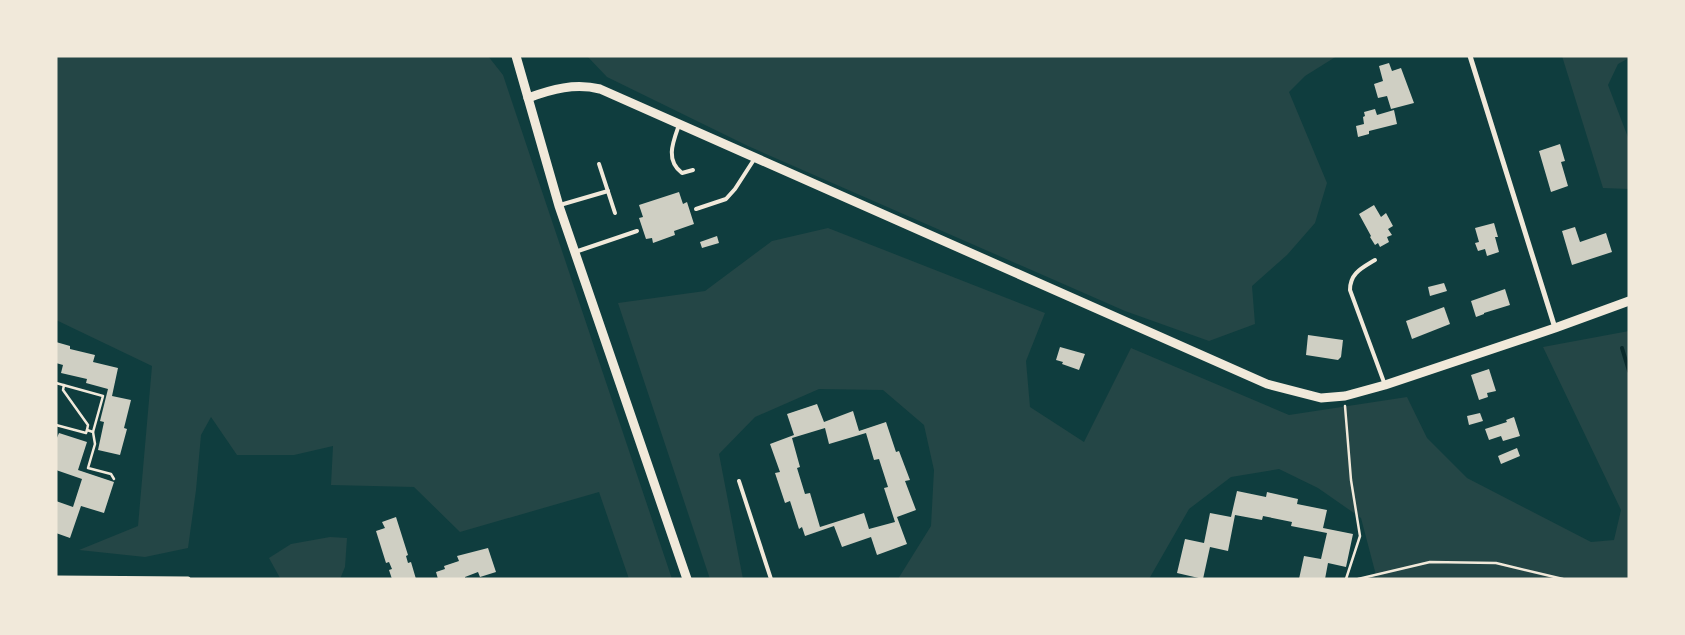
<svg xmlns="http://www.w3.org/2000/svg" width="1685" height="635" viewBox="0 0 1685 635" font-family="Cabin,sans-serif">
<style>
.green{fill:#244646}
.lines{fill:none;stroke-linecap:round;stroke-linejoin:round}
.stream{stroke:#0a2a2b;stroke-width:4}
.building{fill:#cfcfc3;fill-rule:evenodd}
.path{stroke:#f1e9da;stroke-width:2.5}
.service{stroke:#f1e9da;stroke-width:4}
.minor{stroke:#f1e9da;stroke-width:5}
.tertiary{stroke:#f1e9da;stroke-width:9}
</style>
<rect width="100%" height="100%" fill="#0f3d3e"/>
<!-- green -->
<g class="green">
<polygon points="56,56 488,56 503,75 672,579 629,579 599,492 460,532 414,487 331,485 333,446 294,455 237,455 211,417 201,435 196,490 188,548 145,557 79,550 138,526 152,366 56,320"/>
<polygon points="587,56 1337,56 1305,76 1289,92 1327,183 1315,223 1287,255 1252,286 1255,324 1209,341 1125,311 748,146 607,77"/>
<polygon points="1562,56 1629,56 1629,58 1618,64 1608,85 1629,140 1629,189 1603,188"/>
<polygon points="828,228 1045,313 1026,361 1030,407 1084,442 1131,348 1289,415 1407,397 1427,438 1467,478 1591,542 1614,540 1621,510 1543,347 1629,331 1629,579 1377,579 1361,518 1318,488 1279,469 1231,477 1189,509 1149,579 898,579 931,526 934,470 924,425 883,390 819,389 755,417 719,454 743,579 710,579 618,303 705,291 772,241"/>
<polygon points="330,537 347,538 345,567 340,579 280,578 269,558 291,544"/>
</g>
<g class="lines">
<!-- stream -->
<polyline class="stream" points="1622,348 1629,371"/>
</g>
<!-- building -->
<g class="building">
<polygon points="1389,63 1392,71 1401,68 1414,103 1391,109 1387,96 1378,98 1374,84 1383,81 1379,66"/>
<polygon points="1375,109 1377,115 1394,110 1397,124 1369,131 1369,134 1358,137 1356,126 1364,124 1363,117 1365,116 1364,112"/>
<polygon points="1560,144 1565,161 1561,162 1568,186 1551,192 1539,151"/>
<polygon points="679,192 683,204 687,202 694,224 674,231 675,235 653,243 652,238 646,239 639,218 643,217 639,205"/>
<polygon points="1374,205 1381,217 1386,213 1393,226 1388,229 1392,235 1387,237 1389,242 1380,247 1378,243 1375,245 1370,237 1371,236 1359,214"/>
<polygon points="1494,223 1498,237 1495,237 1499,252 1487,256 1485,249 1478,251 1475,243 1479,242 1475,228"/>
<polygon points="1575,227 1580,242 1606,233 1612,252 1572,265 1562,231"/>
<polygon points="717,236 719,243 702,248 700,242"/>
<polygon points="1444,283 1447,291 1430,296 1428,287"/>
<polygon points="1505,289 1510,305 1484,313 1484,314 1476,317 1471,301"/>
<polygon points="1444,307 1450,324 1412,339 1406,321"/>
<polygon points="1308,335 1343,340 1341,357 1338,360 1306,355"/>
<polygon points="56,342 70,346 70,349 95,355 93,362 118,368 112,396 131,400 124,428 127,429 120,455 98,450 104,422 100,421 108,389 86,383 87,379 61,373 63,365 56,363"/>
<polygon points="1060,347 1085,354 1079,370 1062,364 1063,362 1056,360"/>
<polygon points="1489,369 1496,391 1487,393 1488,397 1479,400 1471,375"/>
<path d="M817,404L824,422L853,411L859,431L886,422L896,452L899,451L910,480L905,481L916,510L897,517L907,544L877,555L871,537L842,547L834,526L805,536L802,527L799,529L790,501L785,503L775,473L780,472L770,444L794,435L787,414ZM825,428L829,444L866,433L874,460L879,459L888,487L884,488L895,522L869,529L864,513L820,527L810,493L805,494L797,468L800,467L792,438Z"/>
<polygon points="1480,413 1483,421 1469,425 1467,416"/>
<polygon points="1514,417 1520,436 1503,441 1501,436 1489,440 1485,429 1507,422 1506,420"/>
<polygon points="59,433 87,442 78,470 114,482 104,513 81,506 70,538 56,533 56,501 73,507 82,479 56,470 56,440"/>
<polygon points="1517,448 1520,456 1501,464 1498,456"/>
<polygon points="1237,491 1266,497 1267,492 1298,499 1297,504 1327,510 1323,528 1353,534 1346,567 1328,563 1325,579 1299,579 1304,556 1321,559 1327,533 1291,526 1292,522 1263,516 1262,520 1235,515 1228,551 1210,547 1203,579 1177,573 1185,539 1204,543 1210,513 1231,517"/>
<polygon points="396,517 408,555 406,556 408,563 411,562 416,579 392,579 389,570 392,569 389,562 386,563 376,531 385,528 382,522"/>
<polygon points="488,548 496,572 480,577 478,572 465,577 465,579 438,579 436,572 445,569 444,566 459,561 457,556"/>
</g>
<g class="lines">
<!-- path -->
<g class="path">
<polyline points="56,383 103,396 93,432"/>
<polyline points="64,385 63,390 88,425 87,430"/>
<polyline points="1345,406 1351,480 1360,536 1346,579"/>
<polyline points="56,425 86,433 87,430 93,432 95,444 88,468 111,474 114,479"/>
<polyline points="1358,579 1430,562 1496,563 1563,579"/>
</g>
<!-- service -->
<g class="service">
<path d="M679,125C673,142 665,160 682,173L693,170"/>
<polyline points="599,164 615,213"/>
<polyline points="560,205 608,191"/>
<polyline points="696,209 726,199 735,189 755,158"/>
<polyline points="575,252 637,231"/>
<path d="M1375,260C1362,268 1350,273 1350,290L1385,385"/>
<polyline points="739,481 771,579"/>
</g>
<!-- minor -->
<g class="minor">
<polyline points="1470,56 1555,328"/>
<polyline points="56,578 188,579"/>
</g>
<!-- tertiary -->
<g class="tertiary">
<polyline points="516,56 559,206 687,579"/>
<path d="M528,98C552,89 575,83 600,89L1267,384L1321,398L1345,396L1385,385L1555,328L1629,301"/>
</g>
</g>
<!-- border -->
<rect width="1685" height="635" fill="none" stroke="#f1e9da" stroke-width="115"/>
</svg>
